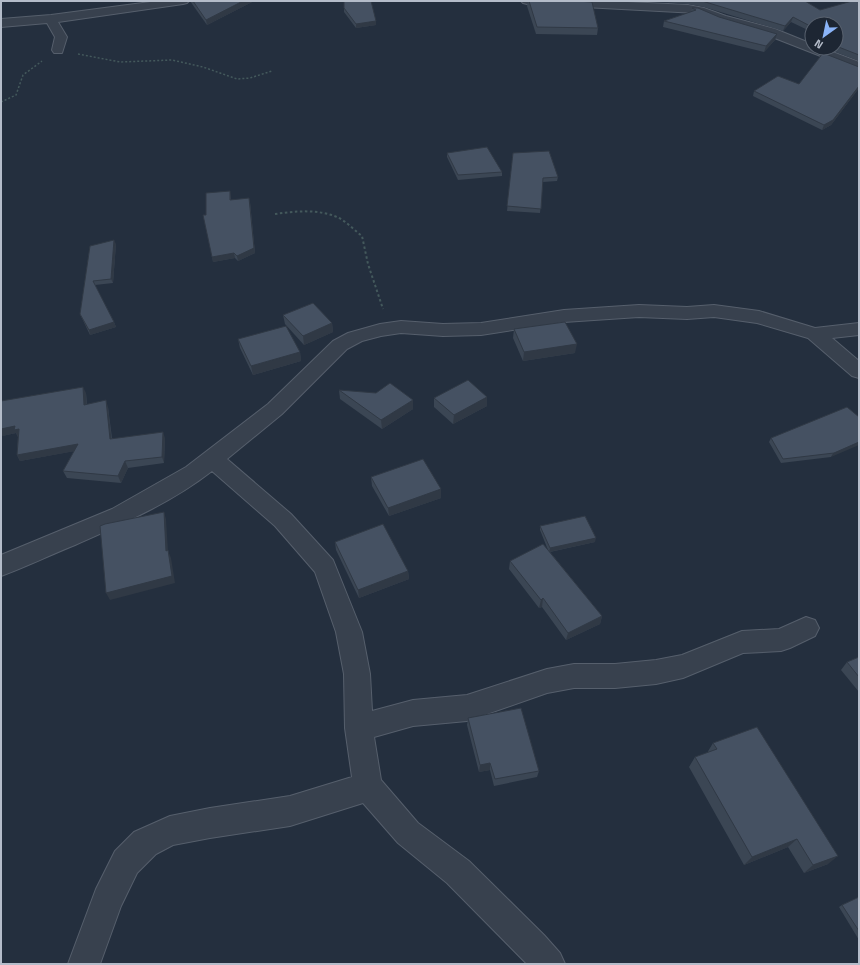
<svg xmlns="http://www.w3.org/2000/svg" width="860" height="965" viewBox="0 0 860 965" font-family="'Titillium Web',sans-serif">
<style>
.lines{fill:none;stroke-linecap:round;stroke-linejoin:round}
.minor-casing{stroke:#565f6c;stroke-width:2}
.path-far1{stroke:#44595c;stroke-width:1.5;stroke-dasharray:2 2;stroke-linecap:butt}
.path{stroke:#44595c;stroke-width:2;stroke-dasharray:2.5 2.5;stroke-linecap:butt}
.minor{fill:#38414e;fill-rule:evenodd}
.wall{fill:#3b4654}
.shaded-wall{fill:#303945}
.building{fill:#455162;stroke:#303945}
</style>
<rect width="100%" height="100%" fill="#242f3e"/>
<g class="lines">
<defs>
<g id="minor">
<polygon points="158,1 189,1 187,3 183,4 58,22 67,37 62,53 54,53 52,50 55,37 47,23 1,27 1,19 51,15"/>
<polygon points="521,1 607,1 688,5 704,8 726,16 775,29 812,44 812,48 822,48 859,62 859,71 767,35 718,22 697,13 527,4 523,3"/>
<path d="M639,305L687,307L714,305L759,311L815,328L859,323V335L832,338L859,361V378L852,376L808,338L757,323L714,317L687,319L639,317L564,322L481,335L443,336L401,333L381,336L362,341L347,349L282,414L227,459L291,514L333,560L362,632L370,674L372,711L413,700L467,695L547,669L574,664H615L656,660L682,655L742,631L779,629L806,617L815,620L819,628L815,636L790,648L781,651L743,653L683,678L656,684L615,688H574L547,693L467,721L413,726L374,737L381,780L418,823L469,861L544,935L560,953L565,964H527L447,883L398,843L363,803L290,826L210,838L173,845L156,854L137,873L121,906L100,964H68L96,889L115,851L134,832L170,816L210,808L290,796L352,777L345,728L344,674L336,632L315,572L275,526L212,471C171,503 122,524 75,545C50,555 26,567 1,576V555L112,509L186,467L268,404L333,341L348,333L380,324L401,321L443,324L481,323L564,310Z"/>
</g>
</defs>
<!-- minor casing -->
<use href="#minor" class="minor-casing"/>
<!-- path-far1 -->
<g class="path-far1">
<polyline points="78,54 120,62 172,60 203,67 237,79 250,78 272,71"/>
<polyline points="1,102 16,95 23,75 42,61"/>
</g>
<!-- path -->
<path class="path" d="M275,214C295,211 318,209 337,217C346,221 354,230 362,236L368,264L383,309"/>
<!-- minor -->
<use href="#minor" class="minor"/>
</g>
<!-- wall -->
<g class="wall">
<polygon points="190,1 254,1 207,25"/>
<polygon points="528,1 576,1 598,28 597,35 536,34 527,6"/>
<polygon points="658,1 805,1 820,10 859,1 859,61 828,49 828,48 836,48 836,24 812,24 812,32 791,22 783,31 704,7 688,4 660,2"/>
<polygon points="344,8 376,21 376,25 356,28 344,12"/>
<polygon points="692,8 719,17 777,34 775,40 764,52 663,27 664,21 691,12"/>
<polygon points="859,67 859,88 831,125 822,130 753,96 754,91 799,84"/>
<polygon points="447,153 502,172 502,176 458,180 447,157"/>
<polygon points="513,153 558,177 557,181 543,182 540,213 507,211"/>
<polygon points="230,191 231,200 250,202 255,253 238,261 235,258 213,262 206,215"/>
<polygon points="116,244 113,283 95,285 114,322 116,327 90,335 80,314 90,246"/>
<polygon points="283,315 332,323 333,332 304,345 285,324"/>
<polygon points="514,329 575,353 523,361 513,338"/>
<polygon points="238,339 300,352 301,361 253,375 240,348"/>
<polygon points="339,390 413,400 413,409 382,429 340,399"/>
<polygon points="86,393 87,404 108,407 112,438 165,438 164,463 128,468 121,483 67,478 63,471 74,451 20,461 17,455 18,437 16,433 2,436"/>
<polygon points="487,397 487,406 453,424 434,407 434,398"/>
<polygon points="859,417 831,457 781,463 769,442 771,438"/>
<polygon points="371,477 441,498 389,516 372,486"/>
<polygon points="540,526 595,542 550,552 602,616 600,624 566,640 542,607 539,608 509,569 510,561 548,550 540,530"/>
<polygon points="335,542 408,571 409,579 359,598 336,550"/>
<polygon points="859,657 859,692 841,670 847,662"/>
<polygon points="468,718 539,771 537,777 494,786 490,770 479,772 467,725"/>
<polygon points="713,743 828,864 804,873 788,847 744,865 689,767 695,757 707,753"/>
<polygon points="859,897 859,940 839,907 842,905"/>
</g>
<!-- shaded-wall -->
<g class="shaded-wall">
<polygon points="243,1 254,1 207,25 206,20"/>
<polygon points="793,17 791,22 783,31 785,26"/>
<polygon points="376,21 376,25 356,28 356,24"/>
<polygon points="777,34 775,40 764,52 766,46"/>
<polygon points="859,86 859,88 831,125 822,130 824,125"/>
<polygon points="249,198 255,253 238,261 237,256"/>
<polygon points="114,240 116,244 113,283 111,279"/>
<polygon points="234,253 235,258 213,262 212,257"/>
<polygon points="114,322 116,327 90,335 89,330"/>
<polygon points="332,323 333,332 304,345 303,336"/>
<polygon points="577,344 575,353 523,361 524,352"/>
<polygon points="300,352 301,361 253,375 251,366"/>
<polygon points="83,387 86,393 87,411 84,405"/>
<polygon points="487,397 487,406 453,424 454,415"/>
<polygon points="106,400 108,407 112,445 110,439"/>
<polygon points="413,400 413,409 382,429 381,420"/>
<polygon points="15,426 19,429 18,437 16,433 2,436 1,434 1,429"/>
<polygon points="163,432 165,438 164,463 162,457"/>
<polygon points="859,442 859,445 831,457 834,453"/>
<polygon points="78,444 81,450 20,461 17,455"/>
<polygon points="125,461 128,468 121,483 118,476"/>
<polygon points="441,489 441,498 389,516 388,508"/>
<polygon points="164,512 166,519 168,551 171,558 175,583 110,600 106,593 166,551"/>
<polygon points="596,538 595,542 549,552 550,548"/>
<polygon points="408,571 409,579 359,598 358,590"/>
<polygon points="543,598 542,607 539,608 541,600"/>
<polygon points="602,616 600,624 566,640 568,633"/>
<polygon points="490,763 490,770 479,772 480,765"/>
<polygon points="797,839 788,847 744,865 752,857"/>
<polygon points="838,856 828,864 804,873 813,865"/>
</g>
<!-- building -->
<g class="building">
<polygon points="193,1 243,1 206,20"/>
<polygon points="344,1 371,1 376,21 356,24 344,8"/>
<polygon points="529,1 576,1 592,2 598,28 537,27"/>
<polygon points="702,1 805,1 820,10 852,1 859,1 859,55 836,46 836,24 812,24 812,27 793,17 785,26"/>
<polygon points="692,8 698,8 719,17 777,34 766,46 664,21 696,10"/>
<polygon points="823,53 859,67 859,86 833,120 824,125 754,91 778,76 799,84"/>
<polygon points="487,147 502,172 458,175 447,153"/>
<polygon points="549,151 558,177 543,178 541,209 507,206 513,153"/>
<polygon points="230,191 230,200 249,198 254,248 237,256 234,253 212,257 203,215 206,215 206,193"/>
<polygon points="114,240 111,279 93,281 114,322 89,330 80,314 90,246"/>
<polygon points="313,303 332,323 303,336 283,315"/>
<polygon points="565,322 577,344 524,352 514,329"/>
<polygon points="286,326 300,352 251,366 238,339"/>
<polygon points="468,380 487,397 454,415 434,398"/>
<polygon points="390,383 413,400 381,420 339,390 376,393"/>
<polygon points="83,387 84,405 106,400 110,439 163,432 162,457 125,461 118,476 63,471 78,444 17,455 19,429 14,430 15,426 1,429 1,401"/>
<polygon points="847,407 859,417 859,442 834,453 783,459 771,438"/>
<polygon points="423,459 441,489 388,508 371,477"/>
<polygon points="164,512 166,551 168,550 172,576 106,593 100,526 105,524"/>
<polygon points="585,516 596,538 550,548 540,526"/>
<polygon points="383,524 408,571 358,590 335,542"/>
<polygon points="543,544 602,616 568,633 543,598 541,600 510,561"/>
<polygon points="859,657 859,677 847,662"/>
<polygon points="521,708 539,771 495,779 490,763 480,765 468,718"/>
<polygon points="757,727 838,856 813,865 797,839 752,857 695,757 717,749 713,743"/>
<polygon points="859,897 859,931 842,905"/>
</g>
<!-- border -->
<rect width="860" height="965" fill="none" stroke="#b4bcc9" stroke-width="4"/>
<!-- north arrow -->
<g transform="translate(824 36) rotate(213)"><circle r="19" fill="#1d2633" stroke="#59626f"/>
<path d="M0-3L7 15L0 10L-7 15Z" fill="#8ab4f8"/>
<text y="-6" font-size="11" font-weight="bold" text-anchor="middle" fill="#b4bcc9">N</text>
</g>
</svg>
